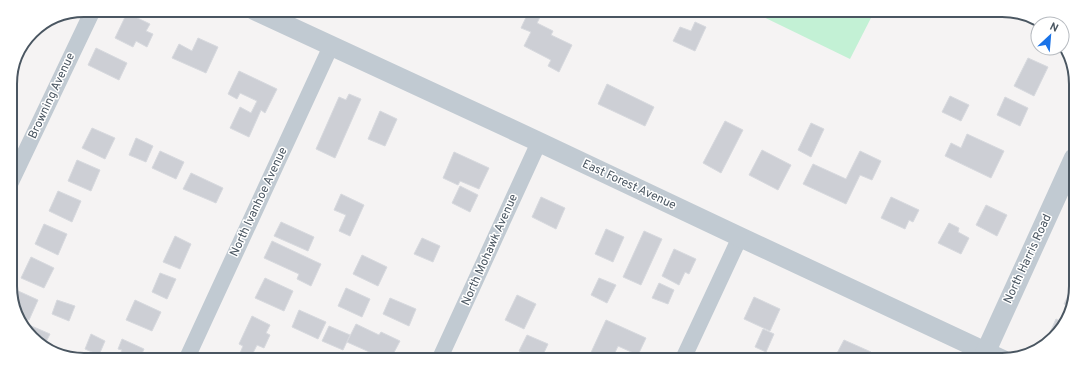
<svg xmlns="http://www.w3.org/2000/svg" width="1086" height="370" viewBox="0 0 1086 370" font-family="Overpass,sans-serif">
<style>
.green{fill:#c3f1d5}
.building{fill:#cdcfd5;stroke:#d7d9de}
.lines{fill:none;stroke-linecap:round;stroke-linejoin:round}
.minor{stroke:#c1cad2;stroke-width:16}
.tertiary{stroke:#c1cad2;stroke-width:20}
.labels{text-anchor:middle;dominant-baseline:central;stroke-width:3;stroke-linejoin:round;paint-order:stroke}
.street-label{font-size:12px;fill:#4a5661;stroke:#fff}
.rim{fill:none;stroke:#4a5661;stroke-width:2}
</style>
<rect width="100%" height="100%" fill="#f5f3f3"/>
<!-- green -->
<polygon class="green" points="753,12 874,12 850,59"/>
<!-- building -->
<g class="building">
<polygon points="529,11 543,11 537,23 553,31 551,35 572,45 559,72 548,66 551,60 524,46 531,32 521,28"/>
<polygon points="127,13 150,24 146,31 153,34 147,47 136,41 133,47 115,38"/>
<polygon points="695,22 706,27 695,51 673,41 680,27 691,31"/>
<polygon points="1036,22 1040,24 1038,24 1038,37 1031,34"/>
<polygon points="198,38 218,47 206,73 172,58 179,44 192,51"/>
<polygon points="96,48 127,63 119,80 88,65"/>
<polygon points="23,52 24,53 10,82 10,80"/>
<polygon points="1028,58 1048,67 1034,96 1014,86"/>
<polygon points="239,71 277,89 265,113 261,110 249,137 230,128 240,107 251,113 257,101 240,93 237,99 228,94"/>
<polygon points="607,84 654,107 645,126 598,104"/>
<polygon points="349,94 361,99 335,158 316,149 339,97 346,100"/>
<polygon points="950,96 969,105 961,121 942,112"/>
<polygon points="1005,97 1028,108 1020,126 997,115"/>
<polygon points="380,111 397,119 385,146 368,139"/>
<polygon points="725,121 743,130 721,173 703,163"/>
<polygon points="811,123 824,129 811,157 798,150"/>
<polygon points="92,128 115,138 105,159 82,148"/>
<polygon points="967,134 1004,151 991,178 945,156 951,143 961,148"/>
<polygon points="136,138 153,146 146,162 129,155"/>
<polygon points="762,150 791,165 778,190 749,175"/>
<polygon points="160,151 184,162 176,179 152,168"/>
<polygon points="860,151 881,161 872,180 860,175 846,204 803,184 813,164 846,179"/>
<polygon points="454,152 489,168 479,189 460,181 458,185 443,178"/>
<polygon points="77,160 100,170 91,191 68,181"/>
<polygon points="191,173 223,188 216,203 183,189"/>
<polygon points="460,186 478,195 470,212 452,203"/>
<polygon points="58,191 81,201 72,222 49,211"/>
<polygon points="341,194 364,205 350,236 339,231 346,215 334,210"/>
<polygon points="541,197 565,208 556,229 532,217"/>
<polygon points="891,197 919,210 913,222 909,220 905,229 881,218"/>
<polygon points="986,205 1007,215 997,236 976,225"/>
<polygon points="281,222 314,237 308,251 274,236"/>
<polygon points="949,223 959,228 958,232 969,238 961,254 938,243"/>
<polygon points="44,224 67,234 58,255 35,244"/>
<polygon points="606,229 624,237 613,262 595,254"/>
<polygon points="644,231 662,239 641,285 623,277"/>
<polygon points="175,236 191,244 180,269 163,262"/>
<polygon points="422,238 440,246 433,262 414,254"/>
<polygon points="272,241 321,264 311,286 297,279 299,274 264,258"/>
<polygon points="674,249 696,259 689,274 685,272 679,285 662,276"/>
<polygon points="362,255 387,267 378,286 353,274"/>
<polygon points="31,257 54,268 44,288 21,278"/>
<polygon points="160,273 176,279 167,299 152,292"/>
<polygon points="265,278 293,291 284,311 255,298"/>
<polygon points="599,278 616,285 607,303 591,295"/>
<polygon points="659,283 674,290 668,304 652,298"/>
<polygon points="1074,283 1073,305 1072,307 1064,304"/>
<polygon points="346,288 370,299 362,317 338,306"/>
<polygon points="16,290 38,300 29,320 19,316 11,300"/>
<polygon points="517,295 536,304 524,329 505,320"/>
<polygon points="754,297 780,309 770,331 744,319"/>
<polygon points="390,298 416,309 409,326 383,314"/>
<polygon points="57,300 75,306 69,321 52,314"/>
<polygon points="135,300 161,312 152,331 126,320"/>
<polygon points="299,310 326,322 318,339 292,327"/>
<polygon points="252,316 270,325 266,333 270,335 264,348 257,345 253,353 258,355 256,358 238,358 243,346 239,344"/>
<polygon points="1056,319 1062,322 1052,337 1049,335"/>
<polygon points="606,320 646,338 638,355 618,346 612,359 588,359"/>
<polygon points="356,324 379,335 381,332 400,341 391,358 383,358 347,342"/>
<polygon points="29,325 50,334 45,344 29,335 27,331"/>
<polygon points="329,326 350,335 343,350 322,341"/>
<polygon points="763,329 774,334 766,352 755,347"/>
<polygon points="91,334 105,341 99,355 85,349"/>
<polygon points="527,335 548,344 541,359 537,359 519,351"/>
<polygon points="122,339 144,349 140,358 118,358 122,350 118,349"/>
<polygon points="844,340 871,352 868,359 834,359"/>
</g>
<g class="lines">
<!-- minor -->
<g class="minor">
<polyline points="11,182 93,10"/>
<polyline points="187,358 331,46"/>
<polyline points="440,358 539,142"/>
<polyline points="683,359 740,237"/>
</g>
<!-- tertiary -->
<g class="tertiary">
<polyline points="254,10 539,142 740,237 1003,360"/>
<polyline points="982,360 1074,158"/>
</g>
</g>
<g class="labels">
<!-- street labels -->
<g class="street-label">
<text transform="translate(52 96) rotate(-65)">Browning Avenue</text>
<text transform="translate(629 185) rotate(25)">East Forest Avenue</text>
<text transform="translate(259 202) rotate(-65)">North Ivanhoe Avenue</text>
<text transform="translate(490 250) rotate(-66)">North Mohawk Avenue</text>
<text transform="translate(1028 259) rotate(-65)">North Harris Road</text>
</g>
</g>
<!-- crop -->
<path d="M0 0H1086V370H0ZM84 17H1002A67 67 0 0 1 1069 84V286A67 67 0 0 1 1002 353H84A67 67 0 0 1 17 286V84A67 67 0 0 1 84 17Z" fill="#fff" fill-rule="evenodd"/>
<path class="rim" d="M84 17H1002A67 67 0 0 1 1069 84V286A67 67 0 0 1 1002 353H84A67 67 0 0 1 17 286V84A67 67 0 0 1 84 17Z"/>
<!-- north arrow -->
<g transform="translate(1050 36) rotate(26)"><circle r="19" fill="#ffffff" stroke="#b7bbc0"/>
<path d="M0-3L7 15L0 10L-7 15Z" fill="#1a73e8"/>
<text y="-6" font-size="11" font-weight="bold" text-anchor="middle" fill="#4a5661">N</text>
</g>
</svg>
